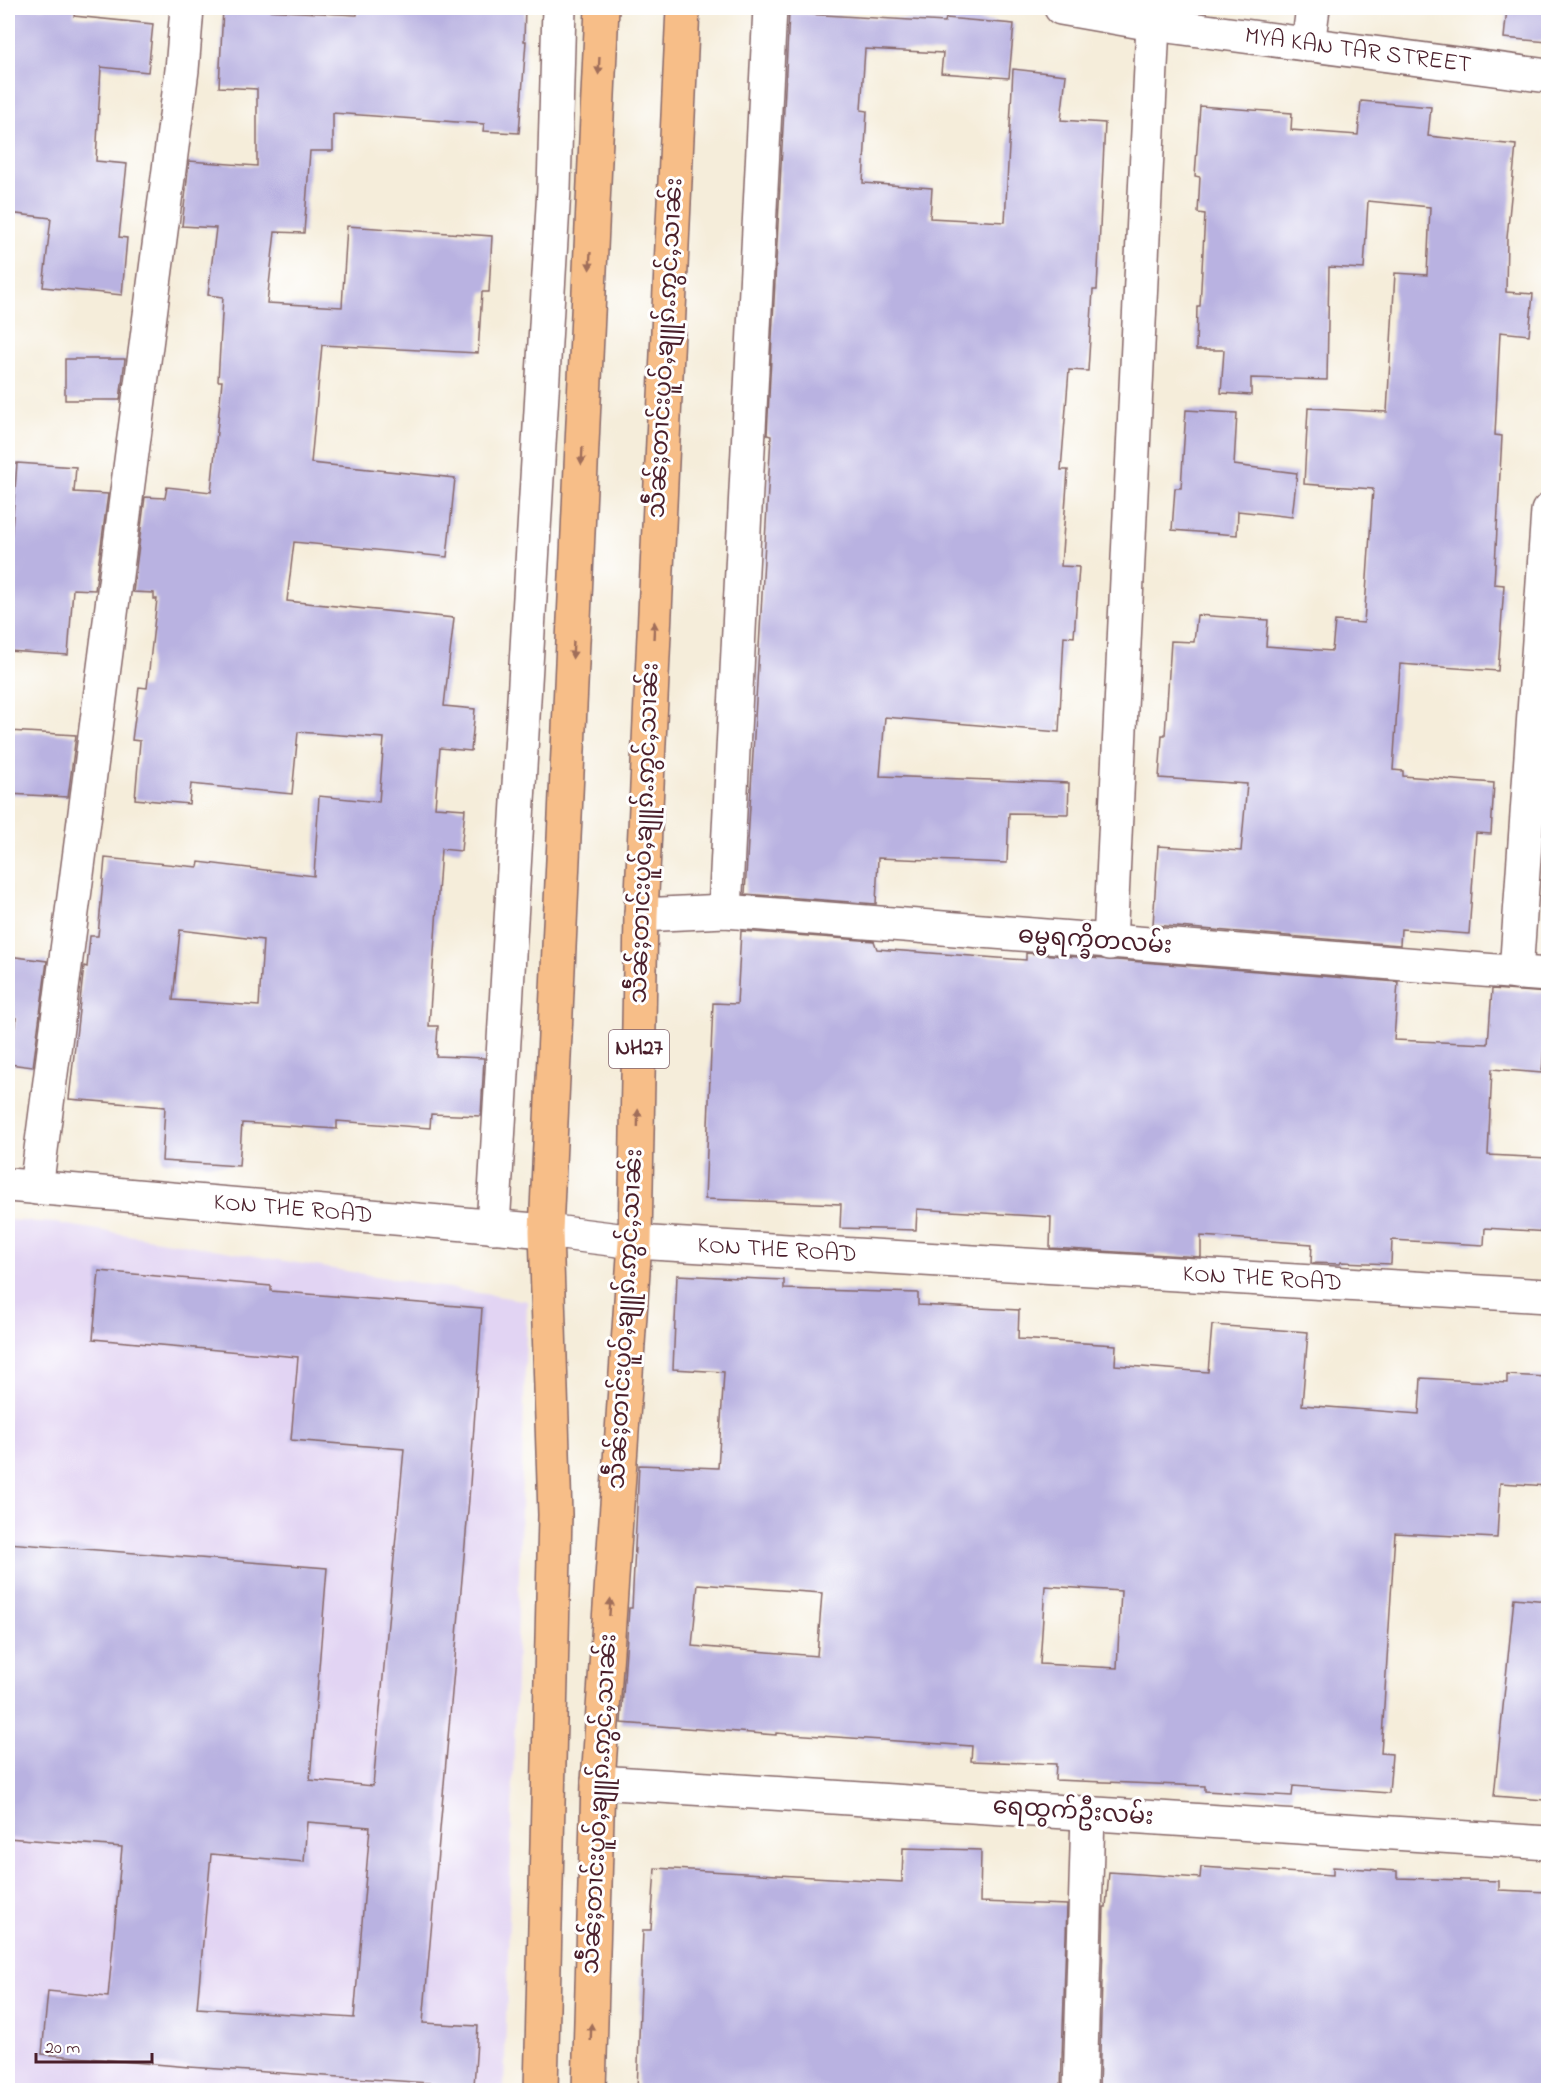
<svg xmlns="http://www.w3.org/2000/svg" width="1556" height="2098" viewBox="0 0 1556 2098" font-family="'Indie Flower','Noto Sans Myanmar',sans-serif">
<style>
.built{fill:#e2d4f3}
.building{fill:#b9b2e1;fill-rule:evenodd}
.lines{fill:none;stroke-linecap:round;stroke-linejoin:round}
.minor-casing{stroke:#866768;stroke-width:36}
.highway-casing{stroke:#866768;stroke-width:36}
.minor{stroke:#fff;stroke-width:33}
.highway{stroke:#f7be88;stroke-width:33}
.oneway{fill:#a06e5a}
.labels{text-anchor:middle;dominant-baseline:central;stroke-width:6;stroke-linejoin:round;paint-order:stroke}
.shield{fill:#fff;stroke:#80626b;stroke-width:1.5}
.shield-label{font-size:22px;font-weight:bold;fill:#4a1f2b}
.street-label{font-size:24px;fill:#4a1f2b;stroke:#fff}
</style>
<rect width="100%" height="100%" fill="#fff"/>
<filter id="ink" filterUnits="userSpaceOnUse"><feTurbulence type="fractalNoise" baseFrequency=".0167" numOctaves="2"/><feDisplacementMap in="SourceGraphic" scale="12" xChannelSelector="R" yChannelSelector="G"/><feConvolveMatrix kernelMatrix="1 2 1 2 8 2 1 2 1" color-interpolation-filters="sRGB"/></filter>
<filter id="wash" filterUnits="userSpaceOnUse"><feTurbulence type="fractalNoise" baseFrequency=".008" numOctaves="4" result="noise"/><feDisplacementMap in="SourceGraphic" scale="24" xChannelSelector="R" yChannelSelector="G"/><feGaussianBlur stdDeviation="1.35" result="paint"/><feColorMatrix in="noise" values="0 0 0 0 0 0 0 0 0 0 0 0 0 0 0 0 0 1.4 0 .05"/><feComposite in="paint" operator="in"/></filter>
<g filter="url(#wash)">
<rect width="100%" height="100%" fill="#f5edda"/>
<!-- built -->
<polygon class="built" points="8,1220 56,1223 527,1301 504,2090 8,2090"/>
<g id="blocks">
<!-- building -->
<g class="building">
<polygon points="14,8 75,8 74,16 153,24 148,72 101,67 96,161 127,164 119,237 127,238 122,295 43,287 51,218 8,213 8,70"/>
<path d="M223,8L357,15L358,8H525L524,41H526L519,133L483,131L484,124L333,113V151H310L304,233L275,232L267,303L342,307L347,226L492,236L489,292H482L478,353L322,345L311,463L455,478L447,557L294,542L287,601L454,618L444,706L475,709L471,751L440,748L435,807L465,809L461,851L441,849L429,1026H438L436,1056L484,1058L481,1116L431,1114L430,1128L337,1121V1129L242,1123L239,1166L162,1161L165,1107L69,1099L84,966L87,967L90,936H98L105,858L198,867L199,862L314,876L319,796L379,802L384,738L298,732L292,794L191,784L189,804L135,799L140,741L132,740L139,687L147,688L157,599H154V593L133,592L145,497L165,498L167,487L211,492L222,381H218L223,297L208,295L216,228L182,226L189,161L257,166V89L219,87ZM180,930L263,940L259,1006L173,1000Z"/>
<polygon points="1507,8 1548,8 1548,42 1504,38"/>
<polygon points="789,13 945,22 946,18 1014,24 1009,78 941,73 943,53 865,49 861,110 867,111 863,183 932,188 930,218 1005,222 1013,69 1066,75 1061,120 1105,123 1097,290 1093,290 1088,371 1069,370 1061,470 1068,470 1061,566 1079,567 1074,637 1064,636 1059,732 885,717 880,776 1069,783 1068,814 1009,813 1007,863 878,858 876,904 745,894 771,436 767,435"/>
<polygon points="1361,101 1431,107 1428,136 1516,145 1507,238 1506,292 1533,294 1529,335 1500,332 1495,435 1502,436 1494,584 1504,585 1498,671 1400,664 1393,770 1403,771 1403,776 1494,783 1491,834 1476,833 1469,934 1401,929 1400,945 1153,925 1158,846 1241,851 1247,784 1159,778 1162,735 1165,735 1171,641 1194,642 1197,615 1268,620 1266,646 1332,651 1335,621 1364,623 1373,489 1304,484 1308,408 1387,412 1395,273 1427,275 1430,207 1368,201 1364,269 1329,267 1327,380 1251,378 1251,395 1221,393 1224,350 1196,350 1197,306 1200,306 1205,214 1198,213 1200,177 1195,176 1200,106 1292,113 1291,130 1358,135"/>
<polygon points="65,359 125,359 120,400 65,400"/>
<polygon points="1186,410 1237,413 1234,465 1297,473 1292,517 1238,511 1237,535 1172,530 1175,488 1181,488"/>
<polygon points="17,463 76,467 74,492 108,494 95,590 73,589 68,655 8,651 8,580"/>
<polygon points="8,731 76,735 68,797 8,794"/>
<polygon points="741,931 874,941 877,949 1026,960 1026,953 1398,982 1394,1040 1488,1044 1492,989 1548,993 1542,1073 1492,1069 1488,1155 1548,1158 1548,1232 1485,1228 1484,1245 1392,1240 1391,1264 1341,1262 1340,1264 1311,1263 1312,1244 1201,1236 1201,1257 1050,1248 1051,1217 917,1209 916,1230 840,1228 841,1204 705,1199 713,1003 737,1004"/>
<polygon points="8,956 47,961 33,1067 9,1064 16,1018 8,1017"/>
<path d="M99,1271L271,1286V1291L482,1308L469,1499L423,2023L478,2026L474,2086L189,2067L42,2054L48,1991L108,1997L122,1847L8,1838V1543L327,1568L310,1780L373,1786L404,1449L291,1440L298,1357L93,1339ZM307,1822L370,1827L354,2018L197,2008L211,1854L304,1862Z"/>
<path d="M677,1275L784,1280V1289L918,1293V1305L1019,1310L1018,1339L1116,1345L1115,1365L1208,1372L1212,1325L1308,1332L1302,1405L1419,1414L1421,1378L1507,1383V1375L1548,1377V1486L1500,1483L1497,1538L1395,1533L1381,1753L1392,1754L1389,1793L1293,1786L1292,1796L1205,1791V1786L1055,1780L1056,1764L971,1761L972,1746L776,1733V1735L621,1723L629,1608H632L639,1465L718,1468L724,1372L673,1369ZM698,1584L822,1593L817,1656L692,1646ZM1045,1586L1121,1591L1117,1668L1040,1664Z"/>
<polygon points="1514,1598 1548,1601 1548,1738 1544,1800 1494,1796"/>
<polygon points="903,1848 981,1850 980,1902 1067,1905 1061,2089 637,2091 643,1930 651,1930 655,1868 902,1882"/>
<polygon points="1201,1867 1333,1875 1333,1867 1397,1871 1397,1878 1499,1881 1499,1890 1548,1892 1548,2091 1099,2090 1104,1907 1106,1907 1109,1872 1200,1878"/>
</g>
</g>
</g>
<g filter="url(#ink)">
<use href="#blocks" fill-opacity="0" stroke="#866768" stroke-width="1.5"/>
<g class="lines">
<defs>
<g id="minor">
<path id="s1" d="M1061,8L1153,24L1548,76"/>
<polyline points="1308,45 1313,8"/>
<polyline points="725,911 770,8"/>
<polyline points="641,915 725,911 1548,975"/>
<polyline points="1110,943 1153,24"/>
<polyline points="1516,973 1548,511"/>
<path id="s2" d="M8,1185L546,1231L635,1242L1548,1296"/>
<polyline points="36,1188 182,70 187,8"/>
<polyline points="493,1227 554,189 559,8"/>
<polyline points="598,1782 1548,1843"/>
<polyline points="1080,2090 1088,1814"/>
</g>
<g id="highway">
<polyline points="541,2090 555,1515 546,1231 602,8"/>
<polyline points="589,2090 598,1782 635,1242 641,915 683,8"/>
</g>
</defs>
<!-- minor casing -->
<use href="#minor" class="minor-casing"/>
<!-- highway casing -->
<use href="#highway" class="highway-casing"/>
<!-- minor -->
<use href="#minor" class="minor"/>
<!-- highway -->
<use href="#highway" class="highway"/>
</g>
<!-- one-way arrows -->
<defs><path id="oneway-solid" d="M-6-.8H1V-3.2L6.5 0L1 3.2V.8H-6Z" transform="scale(1.5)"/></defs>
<g class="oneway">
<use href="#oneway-solid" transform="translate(599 66) rotate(93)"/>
<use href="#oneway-solid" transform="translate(590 261) rotate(93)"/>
<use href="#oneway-solid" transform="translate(582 456) rotate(93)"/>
<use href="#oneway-solid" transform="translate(654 630) rotate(-87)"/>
<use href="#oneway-solid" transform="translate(573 650) rotate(93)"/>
<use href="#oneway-solid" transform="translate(638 1118) rotate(-89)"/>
<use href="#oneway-solid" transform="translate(610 1607) rotate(-86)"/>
<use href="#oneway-solid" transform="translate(591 2032) rotate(-88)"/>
</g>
</g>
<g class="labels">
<!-- shield labels -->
<rect class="shield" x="609" y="1030" width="60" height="38" rx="4.5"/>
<g class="shield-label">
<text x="639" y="1049">NH27</text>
</g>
<!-- street labels -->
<g class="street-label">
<text stroke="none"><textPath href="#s1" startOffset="300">MYA KAN TAR STREET</textPath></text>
<text transform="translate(667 348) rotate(-87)">သဵႅၼ်ႈတၢင်းပူဝ်ႇၶျူၵ်ႉဢွင်ႇသၢၼ်း</text>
<text transform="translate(646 833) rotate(-88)">သဵႅၼ်ႈတၢင်းပူဝ်ႇၶျူၵ်ႉဢွင်ႇသၢၼ်း</text>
<text transform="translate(1095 942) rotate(4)">ဓမ္မရက္ခိတလမ်း</text>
<text stroke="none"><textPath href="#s2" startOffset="286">KON THE ROAD</textPath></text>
<text stroke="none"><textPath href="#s2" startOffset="772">KON THE ROAD</textPath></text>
<text stroke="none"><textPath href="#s2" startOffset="1258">KON THE ROAD</textPath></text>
<text transform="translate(627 1319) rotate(-87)">သဵႅၼ်ႈတၢင်းပူဝ်ႇၶျူၵ်ႉဢွင်ႇသၢၼ်း</text>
<text transform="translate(601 1804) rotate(-87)">သဵႅၼ်ႈတၢင်းပူဝ်ႇၶျူၵ်ႉဢွင်ႇသၢၼ်း</text>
<text transform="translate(1073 1813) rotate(4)">ရေထွက်ဦးလမ်း</text>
</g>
</g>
<!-- margin -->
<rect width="1556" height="2098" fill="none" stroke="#fff" stroke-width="30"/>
<!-- scale -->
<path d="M36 2053v9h116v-9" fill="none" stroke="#4a1f2b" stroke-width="3"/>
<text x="45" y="2053" font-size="18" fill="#4a1f2b" stroke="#ffffff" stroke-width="4.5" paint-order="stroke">20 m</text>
</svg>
